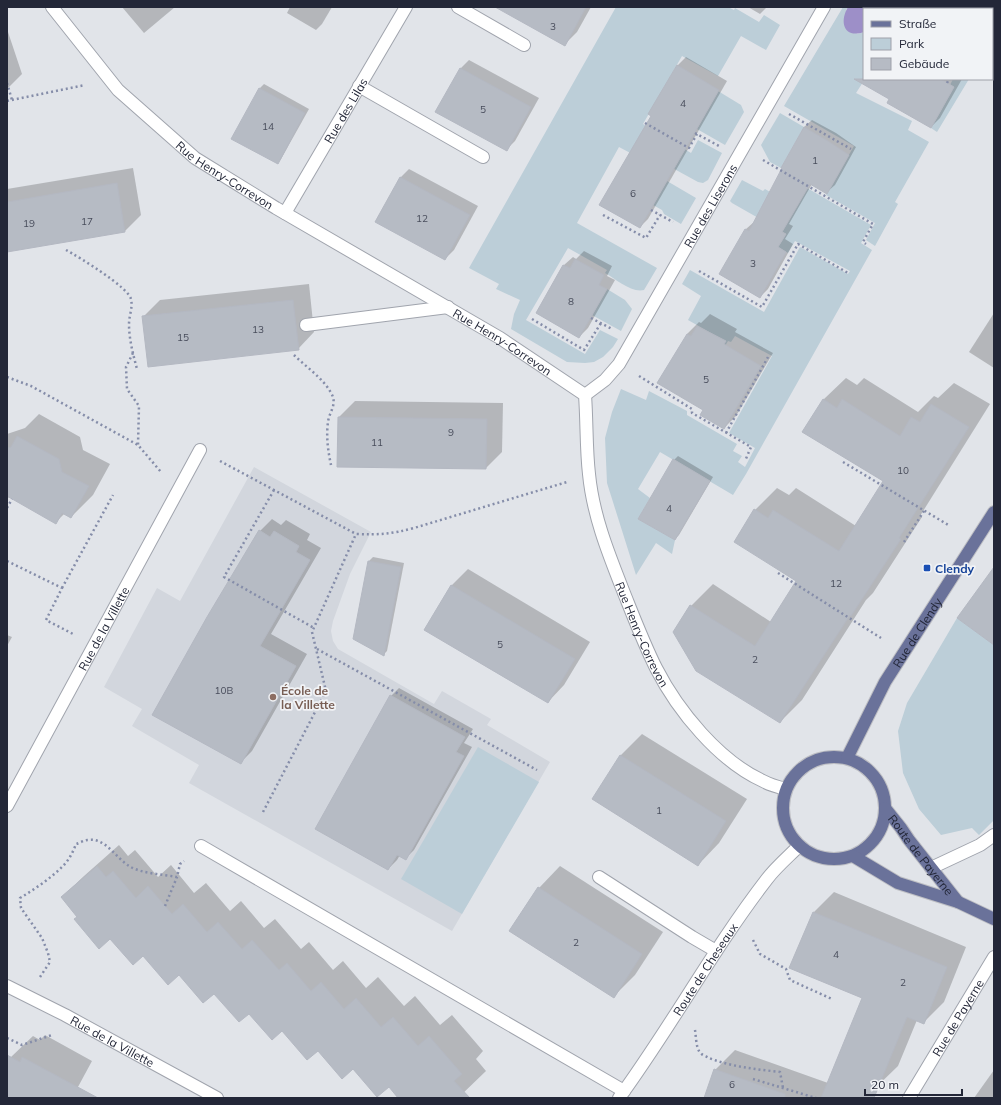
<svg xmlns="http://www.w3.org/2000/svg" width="1001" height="1105" viewBox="0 0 1001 1105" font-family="Mulish,sans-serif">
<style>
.built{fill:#d2d6dd}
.green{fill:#bcced8}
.water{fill:#9d8fc8}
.shadow{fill:#0003}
.building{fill:#b6bbc4;stroke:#b4b8c2}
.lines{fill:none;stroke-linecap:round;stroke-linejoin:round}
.minor-casing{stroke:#a0a4ad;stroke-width:14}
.major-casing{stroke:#bdbec3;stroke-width:14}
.path{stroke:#858da9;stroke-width:2.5;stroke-dasharray:2 3;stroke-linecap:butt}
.minor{stroke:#fff;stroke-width:12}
.major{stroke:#6a729a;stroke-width:12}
.transit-dot{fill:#1a4fb4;stroke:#f1f3f6;stroke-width:1.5}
.education-dot{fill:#8d6e63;stroke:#f1f3f6;stroke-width:1.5}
.labels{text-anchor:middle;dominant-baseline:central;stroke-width:3.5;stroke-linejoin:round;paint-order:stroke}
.number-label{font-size:10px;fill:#484c5b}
.street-label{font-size:12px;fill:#232738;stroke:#f1f3f6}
.transit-label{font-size:12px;font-weight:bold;fill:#164399;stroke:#f1f3f6;text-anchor:start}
.education-label{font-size:12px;font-weight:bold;fill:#785e54;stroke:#f1f3f6;text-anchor:start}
</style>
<rect width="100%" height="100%" fill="#e1e4e9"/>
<!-- built -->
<polygon class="built" points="254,467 371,532 350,574 333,621 331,631 333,641 338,649 434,704 442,691 491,719 487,725 550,762 452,931 189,783 199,765 132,726 142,709 104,687 157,588 180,601"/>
<!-- green -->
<g class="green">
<path d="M616,7H728L734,10L735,8L759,22L764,15L780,25L766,50L741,36L718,76L682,56L643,124L691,153L698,140L722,153L708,180L703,183L698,182L667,165L636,156L619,147L577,223L657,268L644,290C631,293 616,279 605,273L607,270L568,248L526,320L585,354L600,330L618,339L613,347L603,357L594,362L585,363L567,362L511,329L514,314L520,300L496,289L499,284L469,268Z"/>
<polygon points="843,7 848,7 846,10 857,34 864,32 865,79 856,93 912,121 908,130 929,142 895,202 898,204 875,246 866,240 875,223 826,195 854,146 784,106"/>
<polygon points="953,79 969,79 937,132 931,128 954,87 950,85"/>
<polygon points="718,91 741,105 744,112 725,145 697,129"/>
<polygon points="780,113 804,127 781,168 770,162 761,145"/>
<polygon points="742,180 763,191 765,189 796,207 807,188 871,225 861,243 872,250 746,474 733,495 660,452 638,489 650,498 638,519 675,540 672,554 656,543 636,575 607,483 605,438 612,412 621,389 646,400 649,391 687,411 687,415 737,444 733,451 742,456 738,462 745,467 755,448 729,433 772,356 735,336 731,342 728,341 721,353 719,352 725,341 688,320 701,296 682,284 690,270 764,312 800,247 848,274 850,271 795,241 788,253 778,247 786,234 732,203 730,201"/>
<polygon points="667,181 696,198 681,224 664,214 662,210 653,205"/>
<polygon points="607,289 625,300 632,309 621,331 592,315"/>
<polygon points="957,618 994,645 994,820 979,835 972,828 941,835 919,809 903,773 898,731 907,703"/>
<polygon points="478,747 539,782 462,914 401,879"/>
</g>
<!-- water -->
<path class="water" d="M848,7H878L877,9H864V32C844,39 839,22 848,7Z"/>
<!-- shadow -->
<g class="shadow">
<polygon points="122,7 175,7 144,33"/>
<polygon points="290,7 332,7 322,24 316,30 287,13"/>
<polygon points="497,7 591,7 577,32 564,45"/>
<polygon points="748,7 767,7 760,14"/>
<polygon points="7,29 22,74 7,89"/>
<polygon points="686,57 727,81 648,219 640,227 652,115 677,66"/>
<polygon points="469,60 539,98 515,141 506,150 460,69"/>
<polygon points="866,79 962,79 940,118 931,127 890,99"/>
<polygon points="264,84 309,109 281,159 277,163 260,88"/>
<polygon points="812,120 836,133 856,147 835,185 827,192 812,184 789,224 793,226 785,239 793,244 768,289 760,297 720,274 746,229 754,222 755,222 804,127"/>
<polygon points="133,168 141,215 125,231 7,251 7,189"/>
<polygon points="409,169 478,206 454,250 445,259 376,221 401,177"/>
<polygon points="584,251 612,266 607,276 615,280 588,328 579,337 537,313 564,265 573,257 576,259"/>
<polygon points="309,284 314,332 298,349 143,317 160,300"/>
<polygon points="994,313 994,368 969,352"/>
<polygon points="710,314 737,329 735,332 773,353 736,416 724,428 704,409 687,334 699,322 701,323"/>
<polygon points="846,378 857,385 864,378 918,412 934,396 938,398 954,383 990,404 920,516 922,517 873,593 866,600 802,700 780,722 691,606 713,584 771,622 797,581 735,541 755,510 777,488 789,495 796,488 856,526 884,481 804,432 824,399"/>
<polygon points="355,401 503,403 502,452 486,468 339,417"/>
<polygon points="39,414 80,437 83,450 110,464 93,495 71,517 65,513 56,522 10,497 7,498 7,434 25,428"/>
<polygon points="678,456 713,477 679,535 675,539 674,460"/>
<polygon points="272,519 281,525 286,520 310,534 307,540 321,548 271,634 307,654 252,751 240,763 260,531"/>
<polygon points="373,557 404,563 387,651 383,655 369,561"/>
<polygon points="468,569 590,642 564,685 548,702 451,586"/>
<polygon points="7,635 12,637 7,646"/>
<polygon points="399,688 473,729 464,743 472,747 414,850 406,858 400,855 397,860 388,869 391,696"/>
<polygon points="642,734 747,799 719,843 698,865 593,799 621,755"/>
<polygon points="119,845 128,856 135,850 158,877 171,865 194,893 206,883 230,911 241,901 264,928 275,919 301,949 309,942 333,970 343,961 366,988 378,977 404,1006 415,996 440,1025 452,1015 483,1051 476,1059 486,1071 458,1098 399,1098 389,1086 110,938 78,917 62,897 84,876"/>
<polygon points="560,866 663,932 635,975 614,996 539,888"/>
<polygon points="834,892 966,947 944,1002 924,1022 917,1020 898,1066 865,1098 705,1098 715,1070 735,1050 828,1083 863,997 814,912"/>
<polygon points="45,1035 92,1061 72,1098 7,1098 7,1065 11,1057 33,1036 40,1040"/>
<polygon points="994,1070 994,1098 974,1098"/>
</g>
<!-- building -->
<g class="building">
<polygon points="495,7 586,7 565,46"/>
<polygon points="677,65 719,90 640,228 599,205 651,116 648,114"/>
<polygon points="460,68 531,107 507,151 435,112"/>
<polygon points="854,79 941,79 954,87 931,128 887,103 889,99"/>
<polygon points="259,88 305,113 278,164 231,139"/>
<polygon points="804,127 828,141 849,155 827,194 810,184 782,232 786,234 778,247 786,252 760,298 719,274 745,229 749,231 782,168 781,168"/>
<polygon points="400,177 470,215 445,260 375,222"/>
<polygon points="117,183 125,232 7,252 7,202"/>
<polygon points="575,259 604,275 599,285 607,289 579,338 536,313 563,265 570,268"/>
<polygon points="293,300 299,350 148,367 142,316"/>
<polygon points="697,326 726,341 724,344 761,366 724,429 700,415 703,410 657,383 687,334 691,336"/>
<polygon points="823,399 837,408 842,399 900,436 911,417 920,422 931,404 969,427 899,538 901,539 851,616 850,615 780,723 696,671 673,632 690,605 755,646 796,581 734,542 754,509 768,518 773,510 839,551 883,481 802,432"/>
<polygon points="338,417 487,419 486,469 337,467"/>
<polygon points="17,436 59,459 62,472 89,486 71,518 62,513 56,524 7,496 7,448 11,447"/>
<polygon points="673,459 710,481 675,540 638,519"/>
<polygon points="259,530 270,537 274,531 299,546 296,552 310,560 260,646 296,666 241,764 152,715 207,617"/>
<polygon points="368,561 401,567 384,656 353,639"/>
<polygon points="994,567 994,645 957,618"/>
<polygon points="451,585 575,659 548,703 424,630"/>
<polygon points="390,695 465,737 456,752 464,756 406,860 397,855 388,870 315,829"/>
<polygon points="620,755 726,821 698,866 592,799"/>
<polygon points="97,866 106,877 113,871 136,898 148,886 172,914 183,904 207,932 218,922 242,949 252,940 279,970 287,963 311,991 321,982 344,1009 356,998 381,1027 393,1017 418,1046 429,1036 462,1074 454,1081 470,1098 398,1098 389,1087 377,1097 353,1069 342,1079 318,1051 307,1060 282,1031 272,1040 249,1014 239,1022 214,994 203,1003 179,975 168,985 143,956 133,965 110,939 99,949 74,919 77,917 61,897"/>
<polygon points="538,887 642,954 614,998 509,931"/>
<polygon points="813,912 947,967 924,1024 907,1017 874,1098 821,1098 862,998 789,968"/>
<polygon points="7,1055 20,1062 22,1057 98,1098 7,1098"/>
<polygon points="714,1069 785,1094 785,1098 704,1098"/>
</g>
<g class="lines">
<defs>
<g id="minor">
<path id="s1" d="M52,7L118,90L195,158L276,208L500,338L585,395C587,422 586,448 589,474C593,516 609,555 624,593C634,618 644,644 656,668C678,711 719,761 763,781C770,785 778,787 786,789"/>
<polyline points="458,7 524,45"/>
<polyline points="359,86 483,157"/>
<path id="s2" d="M285,213L406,7"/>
<polyline points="306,325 448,307"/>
<path id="s3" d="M585,395L605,380L619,364L824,7"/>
<path id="s4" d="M7,806L200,450"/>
<polyline points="201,846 624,1091"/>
<polyline points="931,868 980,845 994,835"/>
<polyline points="599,877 692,937 716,951"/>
<path id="s5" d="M7,986L65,1015L217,1098"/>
<path id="s6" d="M619,1098C671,1027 713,949 767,879C776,867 788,857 799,846"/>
<path id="s7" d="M909,1098L994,957"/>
</g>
<g id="major">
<circle cx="834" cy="808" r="51"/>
<path id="s8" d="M847,758L885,682L994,512"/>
<path id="s9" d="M885,808L901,828L909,840L958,902"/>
<polyline points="853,856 898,883 958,902 994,919"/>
</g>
</defs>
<!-- minor casing -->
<use href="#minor" class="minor-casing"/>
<!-- major casing -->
<use href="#major" class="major-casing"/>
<!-- path -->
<g class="path">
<polyline points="984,9 985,7"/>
<polyline points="7,83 12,100"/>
<polyline points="947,83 949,79"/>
<polyline points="7,101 85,85"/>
<polyline points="789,114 851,149"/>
<polyline points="645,123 689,148 697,134"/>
<polyline points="695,133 719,146"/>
<polyline points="763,160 873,224 863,242 866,244"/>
<polyline points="651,210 673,222"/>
<polyline points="603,215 646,238 660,215"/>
<path d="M66,250C79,257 128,287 131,299C133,307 129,316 129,324C129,339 133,354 137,369"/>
<polyline points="699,271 762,307 798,244 848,273"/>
<polyline points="591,318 612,329"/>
<polyline points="532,319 584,350 601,323"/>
<polyline points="133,353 126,367 127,389 139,406 138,445"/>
<path d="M294,355C306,367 323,378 331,393C338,404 329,412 328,422C326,437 328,451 331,465"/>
<polyline points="639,376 692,409 692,413 751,447 745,461"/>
<polyline points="7,377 31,386 138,445 161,472"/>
<polyline points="726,433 768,357"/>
<path d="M220,461L356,534C378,535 392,534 414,528L567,482"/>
<polyline points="843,462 950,526"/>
<polyline points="274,490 224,577 314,628"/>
<polyline points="7,508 12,499"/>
<polyline points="904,542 924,511"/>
<polyline points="7,561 62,588 46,620 75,635"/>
<polyline points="778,573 881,638"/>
<polyline points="62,588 113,495"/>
<polyline points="317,649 537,770"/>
<polyline points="263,812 326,691 312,632 356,534"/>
<polyline points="165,906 177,877"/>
<polyline points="753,940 760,954 786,969 790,980 832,999"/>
<path d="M40,977L50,962L48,953L42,938L21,908L20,898C35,889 51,878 63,866C69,860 73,852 76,844C80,843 84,840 88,840C105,837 116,858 129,866C142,874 162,874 177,877L180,864L184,861"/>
<path d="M695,1030C696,1036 696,1046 699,1051C701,1055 706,1056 709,1058C732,1067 755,1069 780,1072L783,1088"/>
<polyline points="7,1038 22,1045 52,1035"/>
<polyline points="753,1079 816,1098"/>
</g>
<!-- minor -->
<use href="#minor" class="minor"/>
<!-- major -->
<use href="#major" class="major"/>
</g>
<!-- markers -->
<rect class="transit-dot" x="923" y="564" width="8" height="8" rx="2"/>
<circle class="education-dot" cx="273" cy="697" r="4"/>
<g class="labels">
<!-- number labels -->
<g class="number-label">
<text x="553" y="26">3</text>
<text x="683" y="103">4</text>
<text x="483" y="109">5</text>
<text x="268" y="126">14</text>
<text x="815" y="160">1</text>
<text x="633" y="193">6</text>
<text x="422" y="218">12</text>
<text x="87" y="221">17</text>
<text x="29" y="223">19</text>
<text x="753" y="263">3</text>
<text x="571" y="301">8</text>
<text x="258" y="329">13</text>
<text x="183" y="337">15</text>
<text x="706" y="379">5</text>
<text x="451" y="432">9</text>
<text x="377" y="442">11</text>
<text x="903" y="470">10</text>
<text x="669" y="508">4</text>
<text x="836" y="583">12</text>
<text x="500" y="644">5</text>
<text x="755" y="659">2</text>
<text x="224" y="690">10B</text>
<text x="659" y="810">1</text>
<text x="576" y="942">2</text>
<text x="836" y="954">4</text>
<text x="903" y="982">2</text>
<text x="732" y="1084">6</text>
</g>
<!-- street labels -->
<g class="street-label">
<text stroke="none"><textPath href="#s2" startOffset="119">Rue des Lilas</textPath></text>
<text stroke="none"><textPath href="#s1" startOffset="243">Rue Henry-Correvon</textPath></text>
<text stroke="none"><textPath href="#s3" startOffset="229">Rue des Liserons</textPath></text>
<text stroke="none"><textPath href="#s1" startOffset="567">Rue Henry-Correvon</textPath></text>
<text stroke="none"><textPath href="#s4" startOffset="202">Rue de la Villette</textPath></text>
<text stroke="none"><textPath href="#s8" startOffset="144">Rue de Clendy</textPath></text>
<text stroke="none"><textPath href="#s1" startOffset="914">Rue Henry-Correvon</textPath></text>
<text stroke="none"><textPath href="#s9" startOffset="59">Route de Payerne</textPath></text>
<text stroke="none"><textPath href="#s6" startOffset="155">Route de Cheseaux</textPath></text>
<text stroke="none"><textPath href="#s7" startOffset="94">Rue de Payerne</textPath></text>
<text stroke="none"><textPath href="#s5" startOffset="119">Rue de la Villette</textPath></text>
</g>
<!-- transit labels -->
<g class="transit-label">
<text x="935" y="568">Clendy</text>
</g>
<!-- education labels -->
<g class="education-label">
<text x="281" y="690">École de<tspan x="281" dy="14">la Villette</tspan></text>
</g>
</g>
<!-- border -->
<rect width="1001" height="1105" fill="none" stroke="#232738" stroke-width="16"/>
<!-- legend -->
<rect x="863" y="8" width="130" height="72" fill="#f1f3f6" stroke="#9fa1aa"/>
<rect x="871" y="21" width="20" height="6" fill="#6a729a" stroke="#9fa1aa"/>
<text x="899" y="28" font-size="12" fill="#232738">Straße</text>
<rect x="871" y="38" width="20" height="12" fill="#bcced8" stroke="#9fa1aa"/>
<text x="899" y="48" font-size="12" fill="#232738">Park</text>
<rect x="871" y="58" width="20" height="12" fill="#b6bbc4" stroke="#9fa1aa"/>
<text x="899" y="68" font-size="12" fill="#232738">Gebäude</text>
<!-- scale -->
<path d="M865 1089v6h97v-6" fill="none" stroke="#232738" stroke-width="2"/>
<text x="871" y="1089" font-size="12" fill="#232738" stroke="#f1f3f6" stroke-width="3" paint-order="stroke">20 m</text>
</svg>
